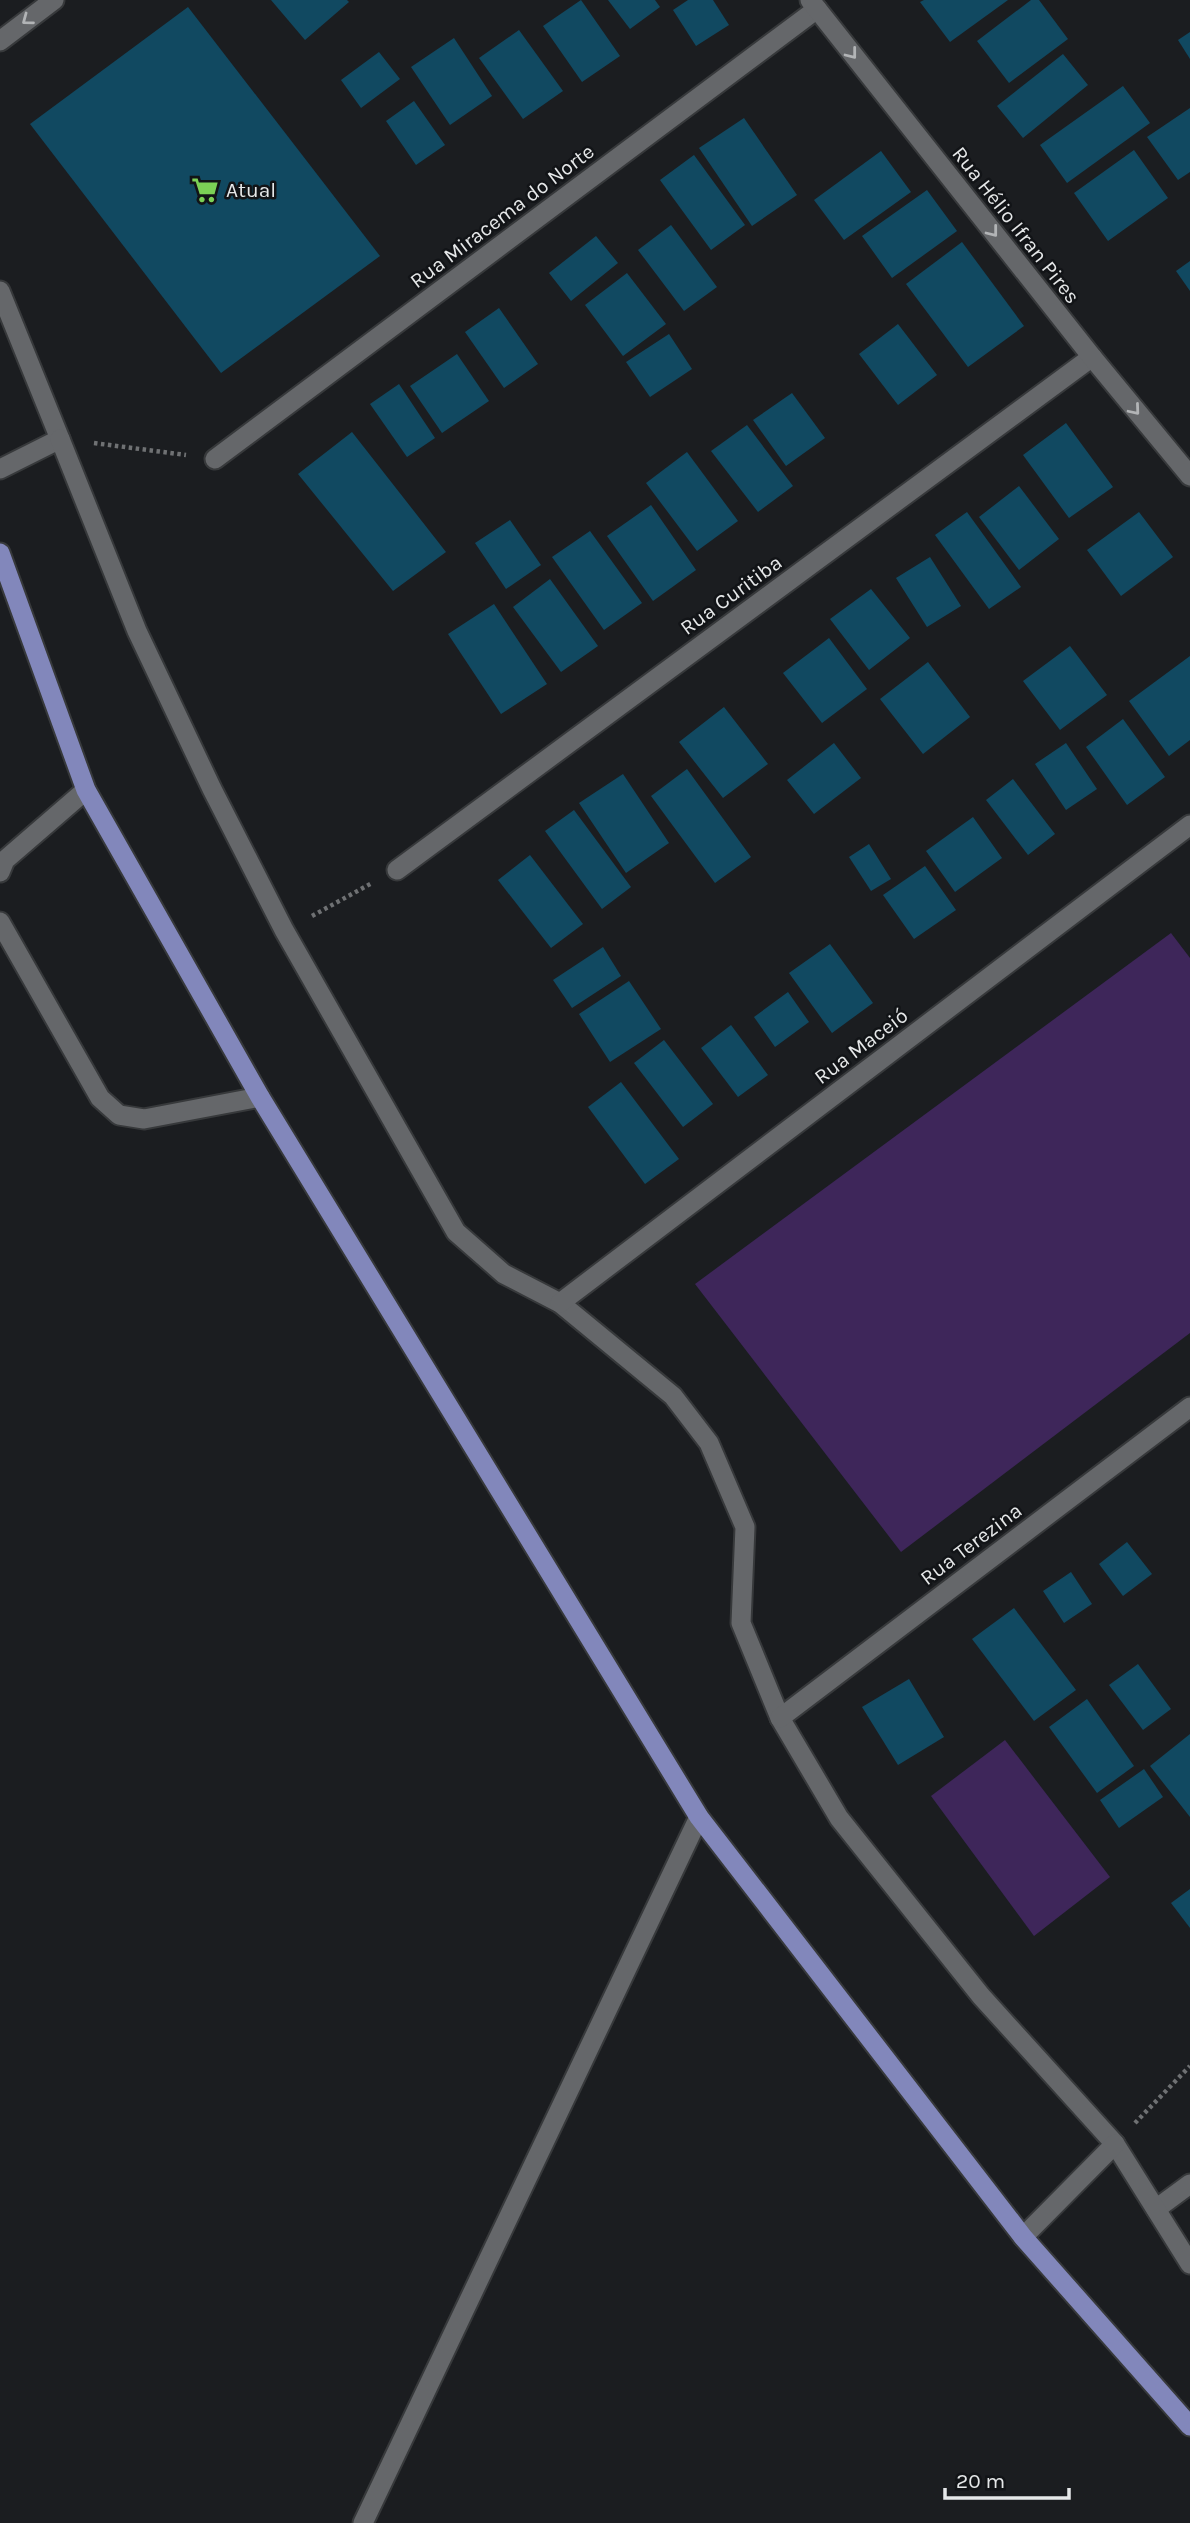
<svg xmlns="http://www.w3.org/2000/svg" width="1190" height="2523" viewBox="0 0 1190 2523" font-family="Karla,sans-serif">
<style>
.green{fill:#3e265a}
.building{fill:#114961}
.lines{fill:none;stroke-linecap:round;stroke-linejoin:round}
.service-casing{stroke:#37393b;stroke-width:23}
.minor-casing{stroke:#37393b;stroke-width:23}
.tertiary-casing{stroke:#37393b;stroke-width:23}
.primary-casing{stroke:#37393b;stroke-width:23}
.path{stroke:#6f7173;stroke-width:4.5;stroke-dasharray:3.5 3.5;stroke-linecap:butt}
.service{stroke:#65676a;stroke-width:19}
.minor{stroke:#65676a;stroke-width:19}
.tertiary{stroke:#65676a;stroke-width:19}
.primary{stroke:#8287bb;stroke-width:19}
.oneway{stroke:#b2b4b6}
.labels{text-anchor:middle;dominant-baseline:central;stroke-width:5;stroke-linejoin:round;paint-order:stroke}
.poi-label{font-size:21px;fill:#e6e8e9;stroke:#121417;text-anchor:start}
.street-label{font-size:21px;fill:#e6e8e9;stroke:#121417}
</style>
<rect width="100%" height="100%" fill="#1b1d20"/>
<!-- green -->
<g class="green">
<polygon points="1171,933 1190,958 1190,1333 901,1552 695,1284"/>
<polygon points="1005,1740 1110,1877 1034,1936 931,1796"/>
</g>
<!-- building -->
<g class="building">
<polygon points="271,0 347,0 349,2 305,40"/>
<polygon points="581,0 620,56 582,82 543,26"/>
<polygon points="608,0 655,0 660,7 630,29"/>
<polygon points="688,0 713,0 729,25 696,46 673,10"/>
<polygon points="924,0 1008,0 950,42 920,2"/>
<polygon points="1031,0 1039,0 1068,39 1009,83 977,41"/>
<polygon points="188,7 380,256 221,373 30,124"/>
<polygon points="519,30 563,91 523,119 479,58"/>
<polygon points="1190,32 1190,59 1178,40"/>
<polygon points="454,38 492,96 450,125 411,67"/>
<polygon points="379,52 400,79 361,108 341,80"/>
<polygon points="1063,54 1088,85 1023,138 997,106"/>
<polygon points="1123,86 1150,123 1067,183 1040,145"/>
<polygon points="414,101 445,145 416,165 386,121"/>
<polygon points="1190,108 1190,172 1178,180 1147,137"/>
<polygon points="744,118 797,195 752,226 699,148"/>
<polygon points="1134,150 1168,198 1108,241 1074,193"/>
<polygon points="881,151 911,192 844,240 814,200"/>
<polygon points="694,155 745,225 711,250 660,180"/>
<polygon points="927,190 957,231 892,278 862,236"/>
<polygon points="671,225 717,287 684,311 638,250"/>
<polygon points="596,236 618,263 571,301 549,273"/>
<polygon points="962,242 1024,326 968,367 906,284"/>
<polygon points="1190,261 1190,291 1176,271"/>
<polygon points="627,273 666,324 623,356 585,305"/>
<polygon points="499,308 538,364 504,388 465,332"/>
<polygon points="898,324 937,375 898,405 859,354"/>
<polygon points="669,334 692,369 650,397 626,362"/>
<polygon points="457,354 489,401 442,433 410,386"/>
<polygon points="399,384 435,438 407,457 370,404"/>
<polygon points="792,393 825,438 786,466 753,420"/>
<polygon points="1066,423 1113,487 1069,518 1023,455"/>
<polygon points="747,425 793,486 758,512 711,451"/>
<polygon points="352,432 446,552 393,591 298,474"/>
<polygon points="687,452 738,521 697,551 646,483"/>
<polygon points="1019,486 1059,539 1019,570 979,517"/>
<polygon points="651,505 696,570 653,601 607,536"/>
<polygon points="967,512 1021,587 989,609 935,535"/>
<polygon points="1139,512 1173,557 1121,596 1087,550"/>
<polygon points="510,520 541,565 506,589 475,543"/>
<polygon points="590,531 642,603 604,630 552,557"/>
<polygon points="930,557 961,606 927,627 896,578"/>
<polygon points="550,579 598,646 561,672 513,607"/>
<polygon points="871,589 910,638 869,670 830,619"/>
<polygon points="494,604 547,684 501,714 448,634"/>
<polygon points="829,638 867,689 822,723 783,673"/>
<polygon points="1070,646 1107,695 1060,730 1023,681"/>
<polygon points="1190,656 1190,740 1169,756 1129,701"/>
<polygon points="928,662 970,717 923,754 880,699"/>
<polygon points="724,707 768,764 723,798 679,742"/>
<polygon points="1123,719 1165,777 1127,805 1086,747"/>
<polygon points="834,743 861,778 814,814 787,780"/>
<polygon points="1066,743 1097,789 1066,810 1035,764"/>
<polygon points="687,769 751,857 715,883 651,796"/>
<polygon points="623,774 669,843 626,873 579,803"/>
<polygon points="1013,779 1055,834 1028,855 986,800"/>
<polygon points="574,810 631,887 602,909 545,831"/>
<polygon points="973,817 1002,858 955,892 926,851"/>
<polygon points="869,844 891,879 871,891 849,857"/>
<polygon points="530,855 583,924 551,948 498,880"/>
<polygon points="925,866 956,910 914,939 883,895"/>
<polygon points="830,944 873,1003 832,1033 789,973"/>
<polygon points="603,947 621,976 572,1008 553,980"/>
<polygon points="629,981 661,1029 610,1062 579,1014"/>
<polygon points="788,992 809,1022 775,1047 754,1017"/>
<polygon points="731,1025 768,1075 738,1097 701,1048"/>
<polygon points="664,1040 713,1104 683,1127 634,1063"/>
<polygon points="621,1082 679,1159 645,1184 588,1107"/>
<polygon points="1127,1542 1152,1574 1123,1596 1099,1564"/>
<polygon points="1071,1572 1092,1604 1064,1623 1043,1591"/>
<polygon points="1014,1608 1076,1690 1034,1721 972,1639"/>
<polygon points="1138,1664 1171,1709 1143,1730 1109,1685"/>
<polygon points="909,1679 944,1737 898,1765 862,1707"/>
<polygon points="1087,1699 1134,1766 1097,1793 1049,1727"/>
<polygon points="1190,1734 1190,1817 1150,1766"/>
<polygon points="1144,1769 1163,1797 1119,1828 1100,1800"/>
<polygon points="1190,1889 1190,1928 1171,1903"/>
</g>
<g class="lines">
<defs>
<g id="service">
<polyline points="0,872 5,860 86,790"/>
<polyline points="0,922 100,1098 119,1115 144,1119 260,1097"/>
<polyline points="1156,2209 1190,2184"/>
</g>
<g id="minor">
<polyline points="0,291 60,439 0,469"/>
<polyline points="60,439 137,631 212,789 284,930 456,1232 504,1274 560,1303 673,1396 709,1443 745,1527 741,1623 780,1718 839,1818 981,1996 1115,2144 1190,2264"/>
<polyline points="215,459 817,9"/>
<polyline points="397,870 1092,357"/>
<polyline points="560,1303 1190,825"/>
<polyline points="780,1718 1190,1407"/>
<polyline points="1023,2237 1115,2144"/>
<polyline points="363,2523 699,1817"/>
</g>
<g id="tertiary">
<polyline points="810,0 1092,357 1190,476"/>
<polyline points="0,41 54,0"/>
</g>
<polyline id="primary" points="0,553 86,790 260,1097 699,1817 1023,2237 1190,2426"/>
</defs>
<!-- service casing -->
<use href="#service" class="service-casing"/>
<!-- minor casing -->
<use href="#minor" class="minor-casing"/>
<!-- tertiary casing -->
<use href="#tertiary" class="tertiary-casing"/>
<!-- primary casing -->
<use href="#primary" class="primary-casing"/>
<!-- path -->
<g class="path">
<polyline points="94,443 186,455"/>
<polyline points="312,916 372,883"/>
<polyline points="1135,2123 1190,2066"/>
</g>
<!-- service -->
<use href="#service" class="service"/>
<!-- minor -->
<use href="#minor" class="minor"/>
<!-- tertiary -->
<use href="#tertiary" class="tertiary"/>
<!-- primary -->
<use href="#primary" class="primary"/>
</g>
<!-- one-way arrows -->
<defs><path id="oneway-chevron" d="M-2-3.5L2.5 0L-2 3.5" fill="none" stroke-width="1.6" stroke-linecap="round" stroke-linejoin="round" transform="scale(1.75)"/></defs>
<g class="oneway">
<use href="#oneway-chevron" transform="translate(27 20) rotate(143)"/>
<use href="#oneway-chevron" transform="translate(852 54) rotate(52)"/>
<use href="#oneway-chevron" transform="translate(993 232) rotate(52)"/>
<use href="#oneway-chevron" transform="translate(1135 410) rotate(50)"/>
</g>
<!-- icons -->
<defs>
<symbol id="supermarket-bare" viewBox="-9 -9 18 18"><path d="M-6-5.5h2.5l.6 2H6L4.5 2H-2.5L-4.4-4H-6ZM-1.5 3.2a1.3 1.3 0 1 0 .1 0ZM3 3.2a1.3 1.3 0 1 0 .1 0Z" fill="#7bd156" stroke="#121417" stroke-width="2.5" paint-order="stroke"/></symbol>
</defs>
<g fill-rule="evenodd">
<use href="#supermarket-bare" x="186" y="171" width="38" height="38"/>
</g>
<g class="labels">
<!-- poi labels -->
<g class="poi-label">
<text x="226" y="190">Atual</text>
</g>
<!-- street labels -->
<g class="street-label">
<text transform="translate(502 216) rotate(-37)">Rua Miracema do Norte</text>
<text transform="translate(1016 225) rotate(52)">Rua Hélio Ifran Pires</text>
<text transform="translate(731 595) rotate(-36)">Rua Curitiba</text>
<text transform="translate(861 1046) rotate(-37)">Rua Maceió</text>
<text transform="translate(971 1544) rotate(-37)">Rua Terezina</text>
</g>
</g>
<!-- scale -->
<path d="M945 2488v10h124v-10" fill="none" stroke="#e6e8e9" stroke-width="3.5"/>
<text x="956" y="2488" font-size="21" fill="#e6e8e9" stroke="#121417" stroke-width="5" paint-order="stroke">20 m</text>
</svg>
